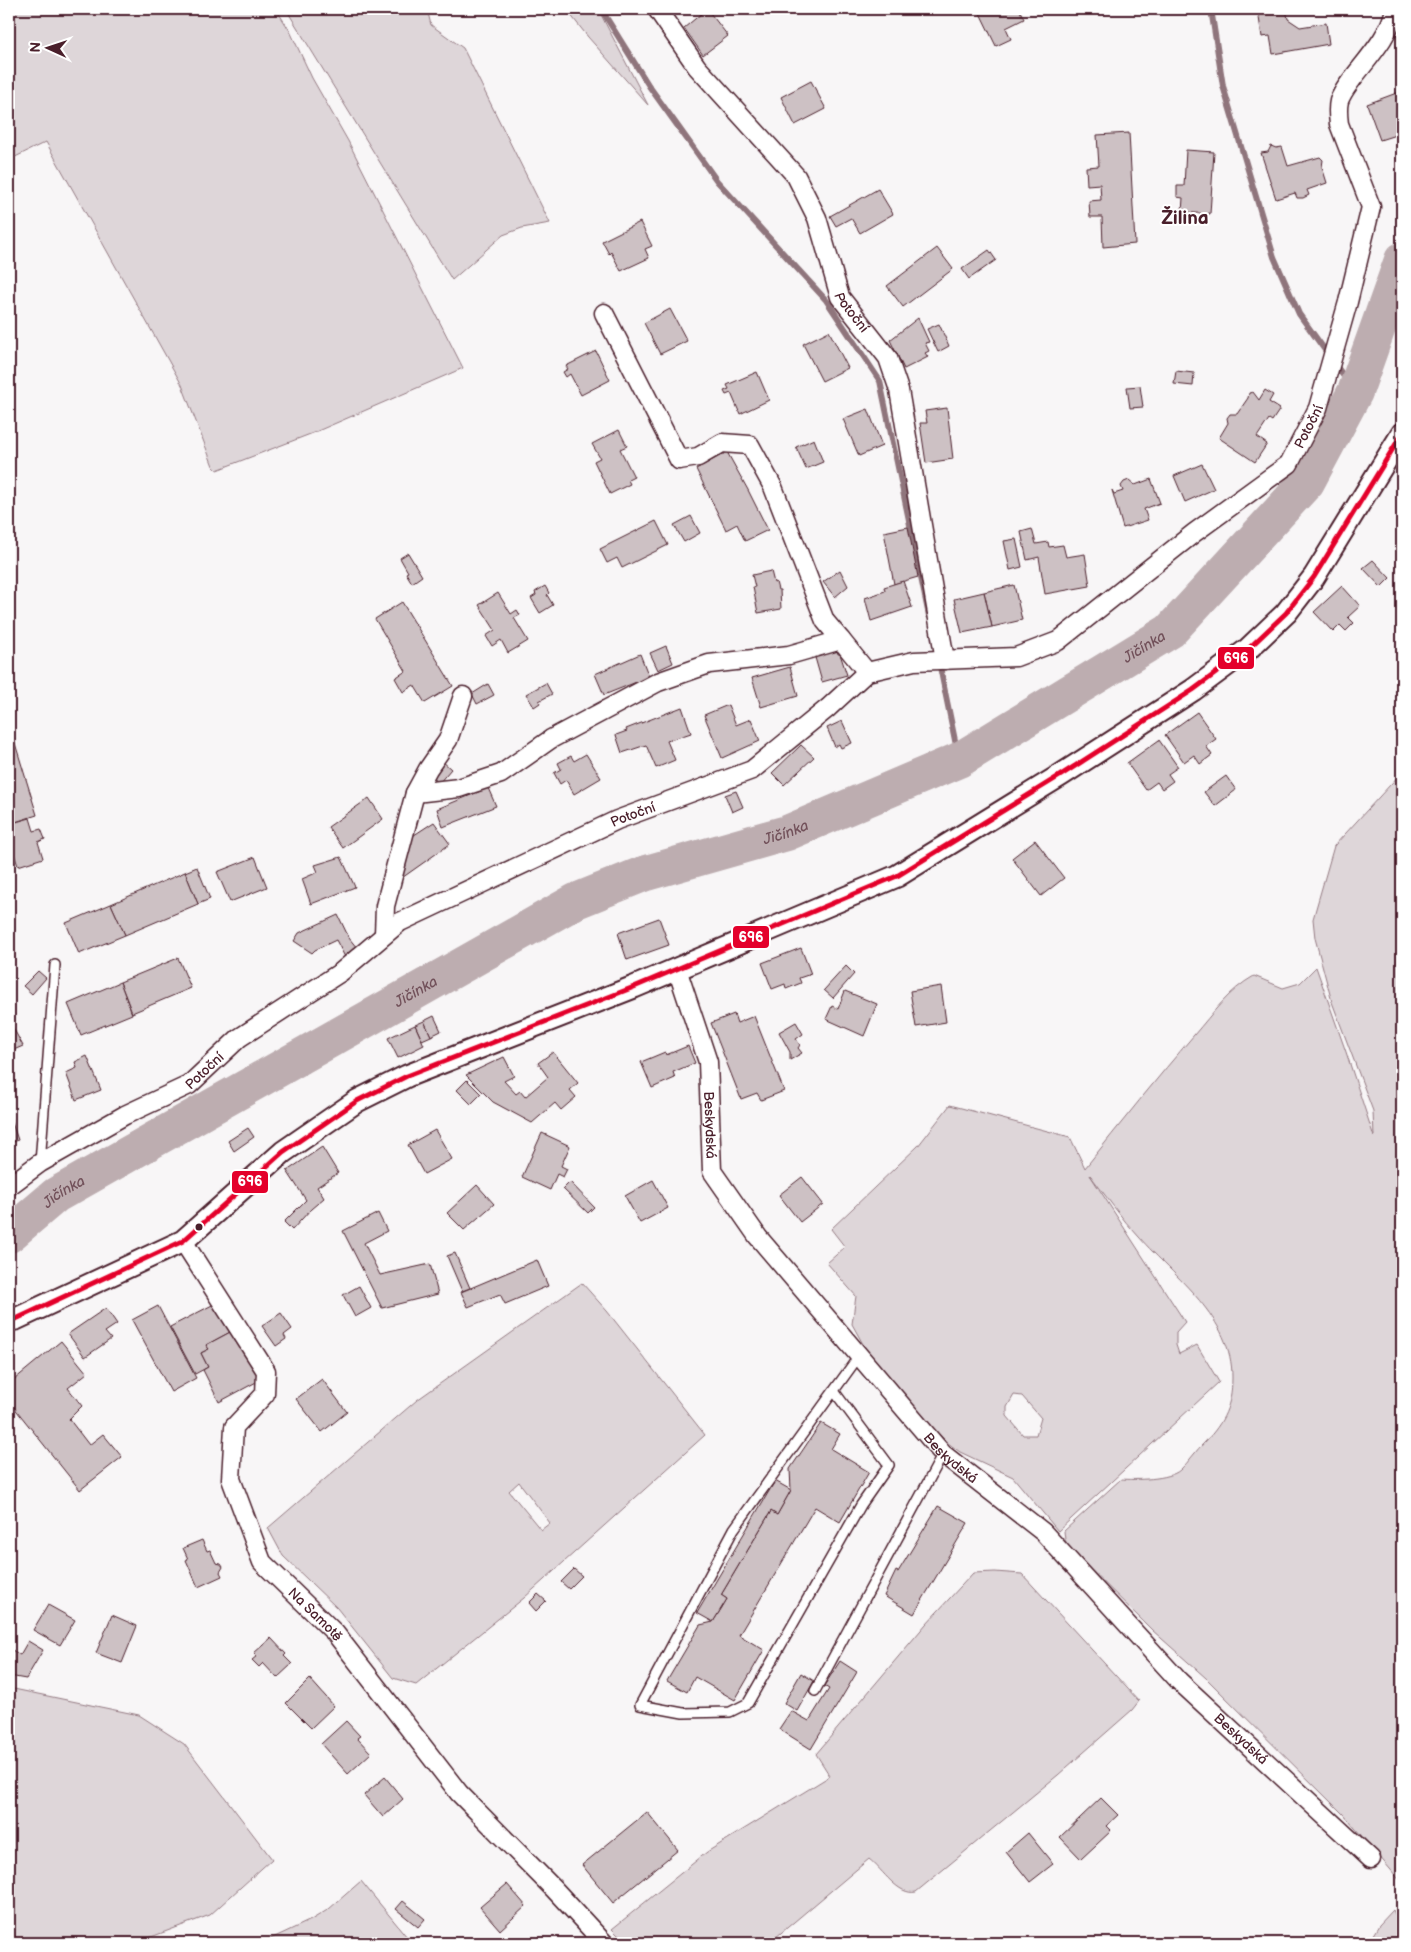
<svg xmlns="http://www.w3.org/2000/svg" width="1411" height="1952" viewBox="0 0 1411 1952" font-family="'Balsamiq Sans',sans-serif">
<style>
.green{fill:#ded6d9;stroke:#947a82;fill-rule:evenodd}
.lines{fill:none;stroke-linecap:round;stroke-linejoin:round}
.stream{stroke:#8f747b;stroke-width:6}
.river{stroke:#bdadb0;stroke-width:36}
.building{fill:#cdc1c4;stroke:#4a1f2b}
.service-casing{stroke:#4a1f2b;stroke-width:12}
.minor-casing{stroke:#4a1f2b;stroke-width:21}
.tertiary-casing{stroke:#4a1f2b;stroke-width:25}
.service{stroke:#fff;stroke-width:9}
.minor{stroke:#fff;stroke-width:18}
.tertiary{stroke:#fff;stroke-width:21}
.bus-1-casing{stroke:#fff;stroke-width:9}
.bus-1{stroke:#e4002b;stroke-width:5}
.bus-dot{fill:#4a1f2b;stroke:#fff;stroke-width:2}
.labels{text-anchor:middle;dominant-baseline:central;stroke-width:4;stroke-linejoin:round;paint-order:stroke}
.street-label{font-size:14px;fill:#4a1f2b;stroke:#fff}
.water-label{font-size:15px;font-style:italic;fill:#72515a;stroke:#fff}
.district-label{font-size:19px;font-weight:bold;fill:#4a1f2b;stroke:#fff}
.line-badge{stroke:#fff;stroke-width:2}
.badge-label{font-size:14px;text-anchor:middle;font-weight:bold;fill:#fff}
</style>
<rect width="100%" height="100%" fill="#f8f6f7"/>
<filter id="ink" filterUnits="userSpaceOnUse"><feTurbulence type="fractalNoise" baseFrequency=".02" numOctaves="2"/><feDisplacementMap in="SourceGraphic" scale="10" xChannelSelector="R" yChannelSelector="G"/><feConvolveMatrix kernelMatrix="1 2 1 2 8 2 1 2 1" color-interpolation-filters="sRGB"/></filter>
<g filter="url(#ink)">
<!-- green -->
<g class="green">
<polygon points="9,9 276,9 290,31 312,78 348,141 463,368 313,433 217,470 213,466 182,385 46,142 9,160"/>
<polygon points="286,9 427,9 431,25 463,48 550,223 522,228 503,235 452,280"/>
<polygon points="566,9 598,9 648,105 588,37"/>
<path d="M1402,772V1883L1343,1814L1206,1678L1152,1630L1070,1549L1065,1540L1064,1531L1121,1479C1135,1480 1169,1480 1180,1470C1189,1462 1196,1450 1205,1442C1224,1422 1232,1405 1232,1378C1233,1318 1175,1278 1139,1237C1121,1218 1106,1196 1090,1175L1185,1322L1176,1332V1345L1179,1354L1197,1345L1219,1382L1058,1531L1013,1477L960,1452L948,1443L880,1375L852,1324L856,1296L827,1263L845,1247L831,1229L918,1146L950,1105L1070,1137L1085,1168C1121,1123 1157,1078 1194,1035C1213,1013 1229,990 1254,976L1283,988L1300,983L1316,967L1346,1052L1374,1137L1373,1111L1332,1002L1315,938L1313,919L1334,846ZM1014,1395L1022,1396L1041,1418L1036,1435H1023L1007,1416V1407Z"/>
<path d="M582,1283L607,1311L705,1435L524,1598L416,1685L393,1678L337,1608L283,1556L268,1528L417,1400ZM519,1482L550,1523L541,1530L509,1491Z"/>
<path d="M995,1572L1022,1574L1139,1701L1132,1710L1058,1775L916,1892C898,1896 883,1870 869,1859L769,1943H626L612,1929L617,1925L707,1852L830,1776L816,1754L926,1624L973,1573Z"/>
<polygon points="9,1688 139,1715 184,1744 272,1859 210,1915 135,1943 9,1943"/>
<polygon points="361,1881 412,1943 262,1943 311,1920 329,1909"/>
<polygon points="1393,1910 1402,1928 1402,1943 1368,1943 1379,1925"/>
</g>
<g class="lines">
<!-- stream -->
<g class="stream">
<polyline points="601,9 649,86 717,181 826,300 880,381 929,616"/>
<polyline points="1211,9 1223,86 1274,257 1299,314 1355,392"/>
<polyline points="939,662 959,760"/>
</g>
<!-- river -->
<path class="river" id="s1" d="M9,1235L56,1195L576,901L643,874L787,833L959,760L1170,631L1307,482L1355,392L1402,260"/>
</g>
<!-- building -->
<g class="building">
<polygon points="707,9 728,36 703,55 684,28"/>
<polygon points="978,9 1019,9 1024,19 1006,28 1011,39 996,46"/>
<polygon points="1265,9 1286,9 1288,19 1300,27 1326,23 1329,44 1273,54 1270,36 1262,37 1258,11"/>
<polygon points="811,81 826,109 795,125 781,97"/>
<polygon points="1402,91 1402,133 1380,140 1367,104"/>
<polygon points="1129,133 1135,244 1103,247 1102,217 1090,217 1089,201 1101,200 1100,184 1087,185 1086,167 1099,166 1097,135"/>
<polygon points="1271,146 1276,148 1282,147 1288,166 1320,157 1323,160 1322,167 1327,183 1307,190 1309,195 1303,198 1297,198 1295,193 1276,199 1261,153 1268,152"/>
<polygon points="1186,150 1214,152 1210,214 1182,212 1183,198 1177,197 1177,186 1184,186"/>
<polygon points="878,189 893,214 860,233 851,218 836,226 830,216"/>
<polygon points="640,222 652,246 645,249 649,258 621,271 611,252 609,254 602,241"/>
<polygon points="937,248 953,269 903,307 887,286"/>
<polygon points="989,250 996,260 969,279 962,269"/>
<polygon points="670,309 687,341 660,354 644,323"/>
<polygon points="918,318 929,342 925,343 929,351 925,353 928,357 904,369 890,340"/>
<polygon points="939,324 949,346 938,352 927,329"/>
<polygon points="829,331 848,368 822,381 803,344"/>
<polygon points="596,351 610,380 581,395 570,374 566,377 563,372 568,369 566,366"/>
<polygon points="1176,371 1194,373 1193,386 1174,384"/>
<polygon points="757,372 769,400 740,414 731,393 726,395 724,391 729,389 727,385"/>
<polygon points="1140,386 1143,407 1130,408 1127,387"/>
<polygon points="1265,390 1273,395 1269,402 1280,409 1272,421 1269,419 1257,437 1267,444 1255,462 1219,438 1228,423 1227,418 1230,414 1237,414 1248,398 1249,393 1253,392 1259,400"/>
<polygon points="947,408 953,459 926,463 920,423 927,423 925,411"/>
<polygon points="868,409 882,446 859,456 843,419"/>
<polygon points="619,430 627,446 620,449 634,477 628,480 630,484 610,494 594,461 600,458 592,444"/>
<polygon points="814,439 823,462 806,469 796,447"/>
<polygon points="727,452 748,490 768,530 745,541 737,524 726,530 696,469"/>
<polygon points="1202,464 1214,489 1185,502 1174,476"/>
<polygon points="1151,479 1160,503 1144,509 1148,520 1123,528 1112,490 1114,494 1123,491 1121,486 1124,482 1129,480 1135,485"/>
<polygon points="691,516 700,533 684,542 674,525"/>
<polygon points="656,521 668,545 622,568 617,558 607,563 600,549"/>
<polygon points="908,527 918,577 894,584 884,532"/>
<polygon points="1032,529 1036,544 1048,542 1049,547 1063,545 1066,557 1085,554 1090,586 1045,594 1039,557 1027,560 1021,532"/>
<polygon points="1016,539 1022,567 1010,570 1004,541"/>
<polygon points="408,553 422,576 412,583 406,573 408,572 400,558"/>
<polygon points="1373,560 1390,578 1381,587 1363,568"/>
<polygon points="840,570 848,586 835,597 823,582"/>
<polygon points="771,571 774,583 776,582 778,590 780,590 781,609 758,613 753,587 755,587 752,575"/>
<polygon points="903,581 912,607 871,621 865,598 885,591 884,587"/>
<polygon points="1014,585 1022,620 992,627 984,592"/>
<polygon points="545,586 549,593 547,595 553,605 540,613 531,598 536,595 535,592"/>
<polygon points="1342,586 1360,606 1348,617 1354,623 1346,631 1340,625 1333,632 1314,612"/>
<polygon points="984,592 992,627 962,633 954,599"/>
<polygon points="498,593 511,614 517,610 520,615 514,618 528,641 508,653 501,640 492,646 486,636 495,630 479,605"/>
<polygon points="402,602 453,686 425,703 414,685 403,692 395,678 406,671 375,619"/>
<polygon points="666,646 673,663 658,670 650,653"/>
<polygon points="837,650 838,654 840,654 847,675 822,682 814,654"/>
<polygon points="640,654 649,677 604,695 595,674"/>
<polygon points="790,667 798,696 761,707 752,678"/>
<polygon points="546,683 552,694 539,701 540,703 534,707 526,694"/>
<polygon points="488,684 494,695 477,704 472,694"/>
<polygon points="728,705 736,725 751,719 760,741 722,758 704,715"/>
<polygon points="682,707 691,733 667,741 675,760 656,768 646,745 622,753 616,735 627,731 626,729"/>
<polygon points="1197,712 1216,739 1206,746 1212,755 1200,764 1194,755 1184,762 1165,735"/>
<polygon points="842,721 852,743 841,748 839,744 835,747 827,728"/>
<polygon points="9,727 10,727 37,815 9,824"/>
<polygon points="1159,740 1178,767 1168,774 1173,781 1162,789 1157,782 1146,790 1127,763"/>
<polygon points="801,745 814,757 784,785 772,773"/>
<polygon points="586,754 601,778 574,794 566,780 560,784 554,773 561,769 558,763 571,756 574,761"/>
<polygon points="441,760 451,769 439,783 429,774"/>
<polygon points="1226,776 1236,790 1215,806 1204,792"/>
<polygon points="488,788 496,806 443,827 437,809"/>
<polygon points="736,791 743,807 732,812 725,795"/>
<polygon points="369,798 383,819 343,848 328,827"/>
<polygon points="30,818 34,831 41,829 45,839 38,842 43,858 18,866 9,838 9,824"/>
<polygon points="434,822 450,844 399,880 405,841"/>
<polygon points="1035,840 1064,878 1041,896 1012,858"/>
<polygon points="255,857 267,887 230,902 217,872"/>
<polygon points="341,857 355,887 311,904 302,879 318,872 315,865"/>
<polygon points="197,867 210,899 198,904 185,872"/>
<polygon points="185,872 198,904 125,935 111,904"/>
<polygon points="111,904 125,935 79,954 66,923"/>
<polygon points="338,915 349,938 357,948 345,957 336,940 315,950 312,953 294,941 299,933"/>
<polygon points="659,918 669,945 627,960 618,933"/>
<polygon points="801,948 811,974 799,978 801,983 786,989 785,984 772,989 762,963"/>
<polygon points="178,958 191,988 132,1013 120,982"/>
<polygon points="846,966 854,974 833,998 824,990"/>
<polygon points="38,971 46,978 32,994 23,986"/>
<polygon points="120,982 132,1014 81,1035 68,1004"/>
<polygon points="941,986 946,1022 916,1027 910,991"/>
<polygon points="845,991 877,1004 864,1036 826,1019 832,1006 838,1009"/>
<polygon points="734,1014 737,1023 754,1016 784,1091 761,1100 757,1093 741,1099 711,1023"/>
<polygon points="434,1016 441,1031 431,1036 424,1021"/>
<polygon points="424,1021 431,1036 422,1040 415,1025"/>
<polygon points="796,1022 803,1034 796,1039 800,1045 798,1048 802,1053 790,1060 790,1052 779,1032"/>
<polygon points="415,1025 424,1045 398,1058 388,1038"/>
<polygon points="12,1026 23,1046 9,1052 9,1028"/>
<polygon points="688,1046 695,1063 673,1072 675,1078 652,1088 641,1062 665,1052 666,1055"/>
<polygon points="553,1052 578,1083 570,1090 576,1097 561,1110 555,1103 532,1123 493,1102 466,1075 504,1057 514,1076 504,1081 516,1094 520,1091 525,1097 548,1077 538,1063"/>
<polygon points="87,1056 101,1090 76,1100 66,1073 77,1068 75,1062"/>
<polygon points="467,1080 481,1094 471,1104 457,1090"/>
<polygon points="9,1114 18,1140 9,1144"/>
<polygon points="248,1128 254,1137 234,1151 228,1141"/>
<polygon points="435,1130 452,1159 424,1174 408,1145"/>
<polygon points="542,1133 570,1146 561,1166 567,1169 563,1177 557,1174 550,1190 522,1177"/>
<polygon points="322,1147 338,1173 317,1187 324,1198 311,1209 292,1230 284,1222 306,1200 287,1171"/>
<polygon points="802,1177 823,1204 800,1222 779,1195"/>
<polygon points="653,1180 668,1208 640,1223 625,1196"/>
<polygon points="570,1182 594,1207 588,1213 563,1189"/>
<polygon points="477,1185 494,1204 464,1230 447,1213"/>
<polygon points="378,1213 387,1231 364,1243 380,1275 430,1264 438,1294 382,1308 343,1231"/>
<polygon points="455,1253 470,1288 462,1291 447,1256"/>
<polygon points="537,1260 548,1286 505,1304 500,1294 468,1307 461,1292"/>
<polygon points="359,1286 371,1308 355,1317 343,1295"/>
<polygon points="216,1303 234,1330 206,1345 209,1349 201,1353 208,1367 195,1374 170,1327"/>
<polygon points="158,1306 196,1378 171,1392 132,1320"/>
<polygon points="106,1308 117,1324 105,1332 111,1339 85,1357 68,1334"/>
<polygon points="281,1313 292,1329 284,1335 286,1339 276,1346 262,1326"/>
<polygon points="234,1330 260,1380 219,1402 203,1370 208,1367 201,1353 209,1349 206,1345"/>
<polygon points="61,1341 87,1373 68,1388 82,1406 69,1419 89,1445 103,1434 122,1457 80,1490 9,1401 9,1384"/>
<polygon points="322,1379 347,1412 322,1432 296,1399"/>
<polygon points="821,1423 840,1434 831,1449 869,1472 840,1522 815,1507 739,1635 764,1650 735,1700 695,1677 687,1692 667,1681 700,1625 713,1622 727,1599 721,1595 771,1511 777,1515 791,1490 790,1469"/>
<polygon points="775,1481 791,1490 777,1515 771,1511 721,1595 727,1599 713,1622 697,1613"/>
<polygon points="938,1506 968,1523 914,1614 884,1596 896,1571 898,1572"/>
<polygon points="202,1540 207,1551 210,1550 216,1563 221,1564 223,1567 220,1572 222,1576 198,1587 186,1560 188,1559 183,1548"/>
<polygon points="574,1569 582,1576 569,1589 561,1582"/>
<polygon points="538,1594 546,1601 536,1611 529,1603"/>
<polygon points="48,1605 75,1620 60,1645 33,1630"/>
<polygon points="112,1615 137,1626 122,1663 96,1653"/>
<polygon points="271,1638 286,1654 284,1656 292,1664 277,1678 263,1663 259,1667 252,1660 257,1656 254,1653"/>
<polygon points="28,1641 43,1650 26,1679 9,1676 9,1648 20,1655"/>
<polygon points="840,1661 857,1672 811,1749 779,1729 791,1711 809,1721 829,1689 824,1686"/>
<polygon points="801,1673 814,1681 797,1711 784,1703"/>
<polygon points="310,1679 334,1706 311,1728 286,1703"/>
<polygon points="346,1721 360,1736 357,1738 371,1753 348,1774 321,1744"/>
<polygon points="385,1777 403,1799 383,1817 364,1795"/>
<polygon points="1101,1798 1118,1815 1106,1826 1111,1831 1081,1859 1060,1837"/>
<polygon points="647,1812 678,1850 613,1903 582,1865"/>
<polygon points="1028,1833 1053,1864 1030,1882 1006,1852"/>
<polygon points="507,1884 526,1906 500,1930 480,1907"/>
<polygon points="403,1901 425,1919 418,1927 396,1909"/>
<polygon points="550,1938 555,1943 536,1943 541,1939 545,1943"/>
</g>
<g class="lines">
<defs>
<g id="service">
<polyline points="40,1163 55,965"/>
<polyline points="834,1391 889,1465 861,1505 748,1703 730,1712 683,1713 640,1705 734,1529 859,1356"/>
<polyline points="815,1691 943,1454"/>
</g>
<g id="minor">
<path id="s2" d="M657,9L697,67L796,176L817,218L840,297L888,358L899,390L945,660"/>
<polyline points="604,313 679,460 698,457 722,443 750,445 773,487 825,621 841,640"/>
<polyline points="415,793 459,788 501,774 551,739 658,682 709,664 789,655 841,640 867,672"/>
<polyline points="384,934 385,906 415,793 428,769 448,740 463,696"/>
<path id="s3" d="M677,969L708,1062L712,1171L758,1237L943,1454L1043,1532L1179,1681L1371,1859"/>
<path id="s4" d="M9,1186L40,1163L125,1115L189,1085L239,1038L341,972L400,922L617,820L752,770L828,708L867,672L914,661L1016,657L1058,641L1194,533L1289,464L1318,408L1348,302L1371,207L1339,124C1338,116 1337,109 1339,101C1342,92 1348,85 1353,78C1369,57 1390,35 1395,9"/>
<path id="s5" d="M183,1241L266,1371L265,1394L234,1427L231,1479L262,1562L335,1633L459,1793L554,1889L604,1943"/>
</g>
<polyline id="tertiary" points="9,1320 16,1319 183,1241 283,1152 357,1101 407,1076 634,987 897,876 1061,775 1193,690 1247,650 1286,613 1314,577 1402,434"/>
</defs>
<!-- service casing -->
<use href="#service" class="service-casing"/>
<!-- minor casing -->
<use href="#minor" class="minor-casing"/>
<!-- tertiary casing -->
<use href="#tertiary" class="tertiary-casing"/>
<!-- service -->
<use href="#service" class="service"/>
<!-- minor -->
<use href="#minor" class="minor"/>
<!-- tertiary -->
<use href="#tertiary" class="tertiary"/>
<defs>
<polyline id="bus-1" points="9,1320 16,1319 183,1241 283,1152 357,1101 407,1076 634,987 897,876 1061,775 1193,690 1247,650 1286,613 1314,577 1402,434"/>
</defs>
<!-- bus-1 casing -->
<use href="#bus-1" class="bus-1-casing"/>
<!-- bus-1 -->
<use href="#bus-1" class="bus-1"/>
</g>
</g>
<!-- markers -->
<circle class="bus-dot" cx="199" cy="1227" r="4.5"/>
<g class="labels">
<!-- street labels -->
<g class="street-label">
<text stroke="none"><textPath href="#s2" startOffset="366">Potoční</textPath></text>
<text stroke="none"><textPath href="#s4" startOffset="1538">Potoční</textPath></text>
<text stroke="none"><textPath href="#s4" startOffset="731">Potoční</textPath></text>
<text stroke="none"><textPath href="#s4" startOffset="228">Potoční</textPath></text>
<text stroke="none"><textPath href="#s3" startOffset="161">Beskydská</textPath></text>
<text stroke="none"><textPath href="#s3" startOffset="581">Beskydská</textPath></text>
<text stroke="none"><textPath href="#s5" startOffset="438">Na Samotě</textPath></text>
<text stroke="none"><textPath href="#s3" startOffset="986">Beskydská</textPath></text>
</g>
<!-- water labels -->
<g class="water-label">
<text stroke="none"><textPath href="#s1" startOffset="1285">Jičínka</textPath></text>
<text stroke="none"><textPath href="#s1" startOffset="880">Jičínka</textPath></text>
<text stroke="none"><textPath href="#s1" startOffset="475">Jičínka</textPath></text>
<text stroke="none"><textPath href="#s1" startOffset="70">Jičínka</textPath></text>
</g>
<!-- district labels -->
<g class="district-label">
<text x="1185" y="218">Žilina</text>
</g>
</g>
<g class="line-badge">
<rect x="1217" y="646" width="38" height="24" rx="5" fill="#e4002b"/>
<rect x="732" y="925" width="38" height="24" rx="5" fill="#e4002b"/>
<rect x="231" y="1170" width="38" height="24" rx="5" fill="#e4002b"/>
</g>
<g class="badge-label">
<text x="1236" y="663">696</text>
<text x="751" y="942">696</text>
<text x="250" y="1186">696</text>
</g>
<!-- margin -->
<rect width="1411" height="1952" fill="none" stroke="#fff" stroke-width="30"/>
<rect x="15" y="15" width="1381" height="1922" fill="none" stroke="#4a1f2b" stroke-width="2" filter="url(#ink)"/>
<!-- north arrow -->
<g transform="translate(48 48) rotate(273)" stroke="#ffffff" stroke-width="4" paint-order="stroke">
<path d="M0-4L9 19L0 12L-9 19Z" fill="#4a1f2b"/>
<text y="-8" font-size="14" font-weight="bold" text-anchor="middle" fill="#4a1f2b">N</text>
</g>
</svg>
